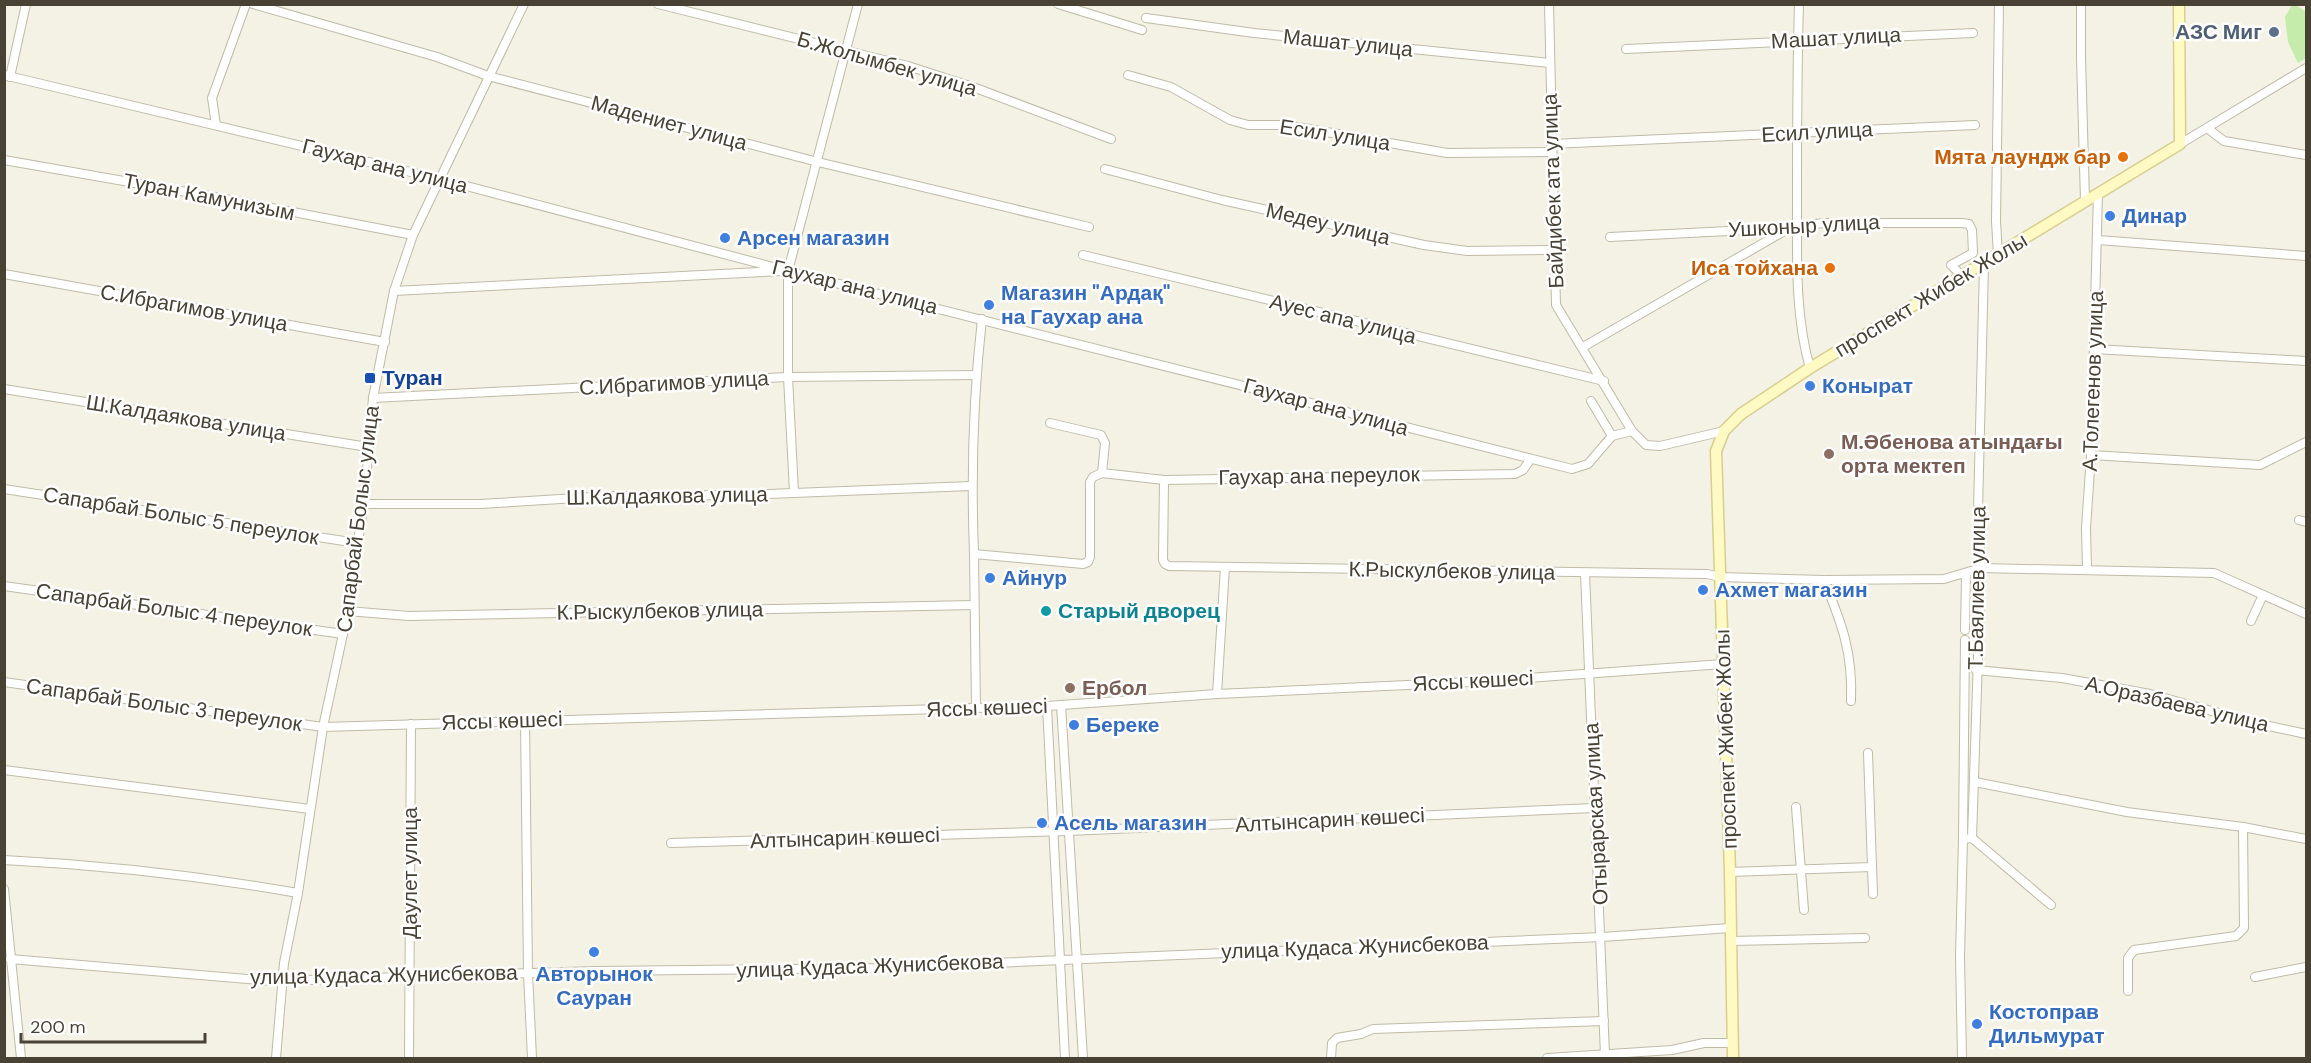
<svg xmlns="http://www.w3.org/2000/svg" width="2311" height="1063" viewBox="0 0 2311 1063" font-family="'DM Sans',sans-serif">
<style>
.green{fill:#c5ecaa}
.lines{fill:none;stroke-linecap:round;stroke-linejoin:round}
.minor-casing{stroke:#c0bba7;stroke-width:10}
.secondary-casing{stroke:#d7cf90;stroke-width:13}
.minor{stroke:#fff;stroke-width:8}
.secondary{stroke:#fff9c4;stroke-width:10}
.service-dot{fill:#5c6f8a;stroke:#fff;stroke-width:2}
.food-dot{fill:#e8710a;stroke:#fff;stroke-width:2}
.shop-dot{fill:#3f7fe0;stroke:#fff;stroke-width:2}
.transit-dot{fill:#1a4fb4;stroke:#fff;stroke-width:2}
.education-dot{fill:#8d6e63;stroke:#fff;stroke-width:2}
.culture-dot{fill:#0f9aa8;stroke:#fff;stroke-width:2}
.labels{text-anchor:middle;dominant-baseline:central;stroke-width:5;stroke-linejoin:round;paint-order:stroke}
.service-label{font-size:21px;font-weight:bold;fill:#4e5e75;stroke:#fff;text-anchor:end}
.street-label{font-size:21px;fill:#474234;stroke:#fff}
.food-label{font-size:21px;font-weight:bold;fill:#c56008;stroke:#fff;text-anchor:end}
.shop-label{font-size:21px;font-weight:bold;fill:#366cbe;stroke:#fff;text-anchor:start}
.transit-label{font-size:21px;font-weight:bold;fill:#164399;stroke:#fff;text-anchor:start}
.education-label{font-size:21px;font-weight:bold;fill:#785e54;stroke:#fff;text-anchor:start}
.culture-label{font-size:21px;font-weight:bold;fill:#0d838f;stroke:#fff;text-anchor:start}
</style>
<rect width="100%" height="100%" fill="#f4f1e5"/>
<!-- green -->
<polygon class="green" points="2292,5 2296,5 2306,12 2306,58 2298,63 2288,42 2285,17"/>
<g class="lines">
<defs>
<g id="minor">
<polyline points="253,4 437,57 488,76 818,162 1089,227"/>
<polyline points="658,4 908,66 973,87 1111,139"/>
<polyline points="1058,4 1142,30"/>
<polyline points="1549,4 1556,305 1632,431 1646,445 1660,446 1724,431"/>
<path d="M1799,4C1797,71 1797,138 1797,205C1797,259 1795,316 1810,368"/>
<polyline points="2081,4 2081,57 2085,201"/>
<polyline points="1146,18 1254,33 1550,63"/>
<polyline points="1626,49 1973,33"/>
<polyline points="4,75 440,179 788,271 1572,469 1588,464 1612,436 1632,431"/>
<polyline points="1128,75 1171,87 1230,120 1248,125 1286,125 1447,153 1552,152"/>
<polyline points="10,77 26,4"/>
<polyline points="216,125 212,98 246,4"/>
<polyline points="2207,128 2224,141 2306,155"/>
<polyline points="1551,144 1975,125"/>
<polyline points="2180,144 2306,68"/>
<polyline points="4,160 215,197 413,235"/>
<polyline points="1105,169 1222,200 1424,245 1467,251 1555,250"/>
<polyline points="1610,237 1748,230 1826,223 1962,223 1969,224 1972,230 1973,253 1951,265 1963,277"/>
<polyline points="2098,240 2306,256"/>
<polyline points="1083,255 1604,381"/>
<polyline points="1998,255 1996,221 1999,4"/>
<polyline points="4,274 385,342"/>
<polyline points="394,291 781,271"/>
<polyline points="1583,347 1793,226"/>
<polyline points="2095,349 2306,361"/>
<polyline points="4,389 368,447"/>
<polyline points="373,398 788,377 976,375"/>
<polyline points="1591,401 1612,436"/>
<polyline points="1050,423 1101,435 1105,443 1102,473 1164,480 1515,474 1523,470 1530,460"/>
<polyline points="2091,455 2260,465 2306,442"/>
<polyline points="1164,480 1163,560 1165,564 1169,566 1707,574 1720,577 1824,580 1944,579 1981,568 2214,573 2306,614"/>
<polyline points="4,489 357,543"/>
<polyline points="794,492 788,377 788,271 858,4"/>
<polyline points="364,504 480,504 609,496 741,495 971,486"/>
<polyline points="2299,520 2306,522"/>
<path d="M974,554C971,475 973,398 982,319"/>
<polyline points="2087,569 2086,528 2091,455 2098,193"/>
<polyline points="1585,573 1605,1055"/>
<path d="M1824,580C1842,624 1853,653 1851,701"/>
<polyline points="4,586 343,634"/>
<polyline points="347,611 409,616 974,605"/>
<polyline points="2251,621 2263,595"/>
<polyline points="1965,630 1966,574"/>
<polyline points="1976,670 2062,678 2150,694 2255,723 2306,734"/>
<polyline points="4,682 323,727 1047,706 1217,694 1470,682 1723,664"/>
<polyline points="1217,694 1225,567"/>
<polyline points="1061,705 1083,1058"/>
<polyline points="1047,706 1065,1058"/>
<polyline points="976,708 974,554 1083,564 1088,562 1090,557 1090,482 1093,477 1102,473"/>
<polyline points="525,720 528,973 532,1058"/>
<polyline points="1868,753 1873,894"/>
<polyline points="4,770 310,809"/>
<polyline points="1975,782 2127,812 2243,827 2306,839"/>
<polyline points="1796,807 1804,910"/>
<polyline points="1972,838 2051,905"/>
<polyline points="1963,839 1965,640"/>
<polyline points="671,843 1069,831 1594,808"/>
<path d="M4,860C103,865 201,876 298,893"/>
<polyline points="1730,872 1872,867"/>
<polyline points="4,889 21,1058"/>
<polyline points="1730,941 1865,938"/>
<polyline points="10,959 271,981 306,980 596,971 875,968 1602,937 1730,928"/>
<polyline points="2255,977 2306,967"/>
<polyline points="2128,991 2128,958 2134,950 2236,936 2244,928 2243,827"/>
<polyline points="276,1058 284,963 298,893 323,727 343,634 364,504 373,398 394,291 413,235 524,4"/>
<polyline points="409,1058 411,724"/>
<polyline points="1331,1058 1332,1043 1337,1038 1361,1034 1373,1029 1604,1021"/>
<polyline points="1547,1058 1672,1050 1704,1043 1732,1043"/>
<polyline points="1962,1058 1960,956 1963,839 1972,838 1981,568 1978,511 1984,265"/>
</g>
<polyline id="secondary" points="1733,1058 1730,872 1716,451 1724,431 1741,414 1810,368 2180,144 2179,4"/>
</defs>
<!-- minor casing -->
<use href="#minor" class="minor-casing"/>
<!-- secondary casing -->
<use href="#secondary" class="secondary-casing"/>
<!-- minor -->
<use href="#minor" class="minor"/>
<!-- secondary -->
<use href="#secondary" class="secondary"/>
</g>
<!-- markers -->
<circle class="service-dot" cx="2274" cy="32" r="6"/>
<g class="food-dot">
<circle cx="2123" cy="157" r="6"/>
<circle cx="1830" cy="268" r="6"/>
</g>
<g class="shop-dot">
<circle cx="2110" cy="216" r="6"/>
<circle cx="725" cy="238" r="6"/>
<circle cx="989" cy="305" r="6"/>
<circle cx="1810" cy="386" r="6"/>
<circle cx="990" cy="578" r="6"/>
<circle cx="1703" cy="590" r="6"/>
<circle cx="1074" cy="725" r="6"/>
<circle cx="1042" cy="823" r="6"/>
<circle cx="594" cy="952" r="6"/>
<circle cx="1977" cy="1024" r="6"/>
</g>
<rect class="transit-dot" x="364" y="372" width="12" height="12" rx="3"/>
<g class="education-dot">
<circle cx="1829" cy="454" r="6"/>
<circle cx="1070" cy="688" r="6"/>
</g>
<circle class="culture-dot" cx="1046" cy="611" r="6"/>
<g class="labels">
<!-- service labels -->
<g class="service-label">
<text x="2262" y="32">АЗС Миг</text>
</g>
<!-- street labels -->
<g class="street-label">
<text transform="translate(1836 38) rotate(-3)">Машат улица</text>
<text transform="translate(1348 43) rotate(6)">Машат улица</text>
<text transform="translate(887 64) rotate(16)">Б.Жолымбек улица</text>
<text transform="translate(669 123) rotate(15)">Мадениет улица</text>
<text transform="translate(1817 132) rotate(-3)">Есил улица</text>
<text transform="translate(1335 135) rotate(9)">Есил улица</text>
<text transform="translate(385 166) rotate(14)">Гаухар ана улица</text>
<text transform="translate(1553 191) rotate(-92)">Байдибек ата улица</text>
<text transform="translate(209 197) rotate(11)">Туран Камунизым</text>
<text transform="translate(1328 224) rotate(13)">Медеу улица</text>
<text transform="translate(1804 226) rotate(-3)">Ушконыр улица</text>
<text transform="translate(855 287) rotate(14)">Гаухар ана улица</text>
<text transform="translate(1931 295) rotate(-31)">проспект Жибек Жолы</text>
<text transform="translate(194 308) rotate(10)">С.Ибрагимов улица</text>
<text transform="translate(1343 319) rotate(14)">Ауес апа улица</text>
<text transform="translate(2093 381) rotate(-88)">А.Толегенов улица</text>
<text transform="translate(674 383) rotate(-3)">С.Ибрагимов улица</text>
<text transform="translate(1326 407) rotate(15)">Гаухар ана улица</text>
<text transform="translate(186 418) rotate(9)">Ш.Калдаякова улица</text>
<text transform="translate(1319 476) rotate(-1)">Гаухар ана переулок</text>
<text transform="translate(667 496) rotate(-1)">Ш.Калдаякова улица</text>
<text transform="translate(181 516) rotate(9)">Сапарбай Болыс 5 переулок</text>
<text transform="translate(358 519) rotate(-83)">Сапарбай Болыс улица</text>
<text transform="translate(1452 571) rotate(1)">К.Рыскулбеков улица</text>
<text transform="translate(1977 588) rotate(-89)">Т.Баялиев улица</text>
<text transform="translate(174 610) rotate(8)">Сапарбай Болыс 4 переулок</text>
<text transform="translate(660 611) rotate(-1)">К.Рыскулбеков улица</text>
<text transform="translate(1473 681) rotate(-3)">Яссы көшесі</text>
<text transform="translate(2177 704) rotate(13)">А.Оразбаева улица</text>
<text transform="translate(164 705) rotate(8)">Сапарбай Болыс 3 переулок</text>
<text transform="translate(987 708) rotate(-2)">Яссы көшесі</text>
<text transform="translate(502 721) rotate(-2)">Яссы көшесі</text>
<text transform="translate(1726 739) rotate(-92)">проспект Жибек Жолы</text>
<text transform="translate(1596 814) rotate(-93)">Отырарская улица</text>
<text transform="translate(1330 820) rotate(-3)">Алтынсарин көшесі</text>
<text transform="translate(845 838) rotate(-2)">Алтынсарин көшесі</text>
<text transform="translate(410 873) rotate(-90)">Даулет улица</text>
<text transform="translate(1355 947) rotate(-2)">улица Кудаса Жунисбекова</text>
<text transform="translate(870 966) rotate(-2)">улица Кудаса Жунисбекова</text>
<text transform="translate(384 975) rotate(-1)">улица Кудаса Жунисбекова</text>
</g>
<!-- food labels -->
<g class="food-label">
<text x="2111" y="157">Мята лаундж бар</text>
<text x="1818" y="268">Иса тойхана</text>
</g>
<!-- shop labels -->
<g class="shop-label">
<text x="2122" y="216">Динар</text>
<text x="737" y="238">Арсен магазин</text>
<text x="1001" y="293">Магазин "Ардақ"<tspan x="1001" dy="24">на Гаухар ана</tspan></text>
<text x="1822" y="386">Конырат</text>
<text x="1002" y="578">Айнур</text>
<text x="1715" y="590">Ахмет магазин</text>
<text x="1086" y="725">Береке</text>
<text x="1054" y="823">Асель магазин</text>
<text x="594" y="974" text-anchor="middle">Авторынок<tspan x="594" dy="24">Сауран</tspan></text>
<text x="1989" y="1012">Костоправ<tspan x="1989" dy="24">Дильмурат</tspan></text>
</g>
<!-- transit labels -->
<g class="transit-label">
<text x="382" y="378">Туран</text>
</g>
<!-- education labels -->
<g class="education-label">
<text x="1841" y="442">М.Әбенова атындағы<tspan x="1841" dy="24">орта мектеп</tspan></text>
<text x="1082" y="688">Ербол</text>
</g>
<!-- culture labels -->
<g class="culture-label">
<text x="1058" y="611">Старый дворец</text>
</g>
</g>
<!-- border -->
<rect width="2311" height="1063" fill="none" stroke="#474234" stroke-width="12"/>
<!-- scale -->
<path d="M21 1033v9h184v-9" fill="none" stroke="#474234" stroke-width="3"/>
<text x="30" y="1033" font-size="18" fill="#474234" stroke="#ffffff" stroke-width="4.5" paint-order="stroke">200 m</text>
</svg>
